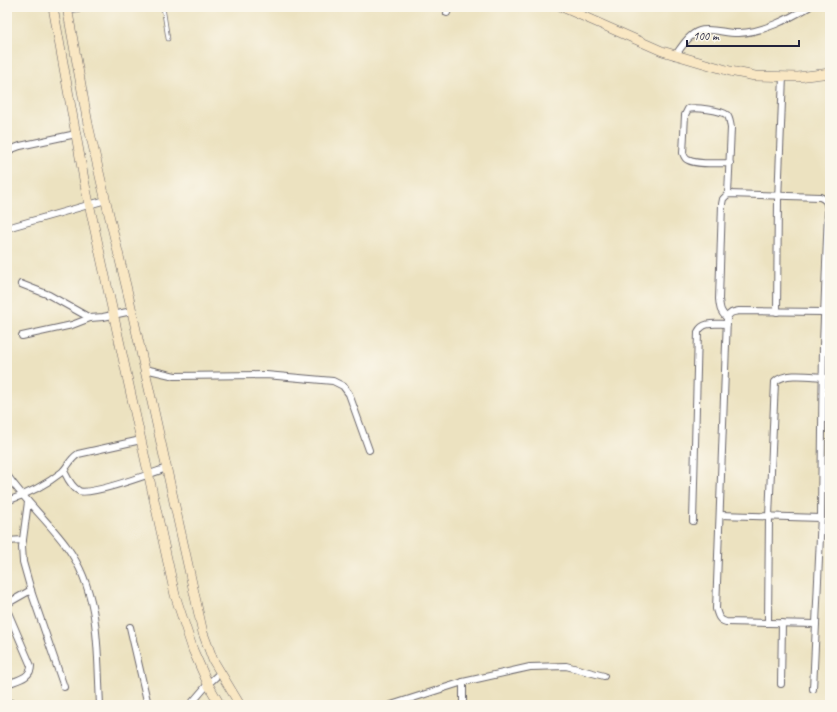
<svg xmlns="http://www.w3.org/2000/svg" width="837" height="712" viewBox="0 0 837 712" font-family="Caveat,sans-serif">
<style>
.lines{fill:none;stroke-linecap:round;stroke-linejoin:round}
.lane-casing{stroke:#69656a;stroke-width:4.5}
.street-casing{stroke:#69656a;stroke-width:8}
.secondary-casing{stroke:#69656a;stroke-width:10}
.lane{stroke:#fff;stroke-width:3}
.street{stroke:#fff;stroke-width:6}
.secondary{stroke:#f9e7c3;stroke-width:9}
</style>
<rect width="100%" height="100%" fill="#fbf7ec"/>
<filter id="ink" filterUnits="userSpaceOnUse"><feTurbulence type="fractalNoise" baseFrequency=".025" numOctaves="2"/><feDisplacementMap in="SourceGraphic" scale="8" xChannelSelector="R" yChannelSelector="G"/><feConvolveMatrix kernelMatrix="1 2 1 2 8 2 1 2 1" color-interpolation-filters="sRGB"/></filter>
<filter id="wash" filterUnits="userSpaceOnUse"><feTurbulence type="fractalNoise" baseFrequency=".012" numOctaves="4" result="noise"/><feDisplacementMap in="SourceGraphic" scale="16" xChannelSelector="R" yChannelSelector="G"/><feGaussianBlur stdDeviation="0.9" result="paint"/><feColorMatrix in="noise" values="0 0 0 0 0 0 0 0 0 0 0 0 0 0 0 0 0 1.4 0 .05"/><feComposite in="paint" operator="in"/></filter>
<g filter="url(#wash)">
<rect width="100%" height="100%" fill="#ece2c0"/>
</g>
<g filter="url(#ink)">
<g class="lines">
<defs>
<g id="lane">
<polyline points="163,7 168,39"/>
<polyline points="70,11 95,7"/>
</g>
<g id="street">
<polyline points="447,13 449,7"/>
<path d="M675,56C681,48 689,34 699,31C710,27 727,34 739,33C764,32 788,19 809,7"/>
<polyline points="7,152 12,149 20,146 76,134"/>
<path d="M728,194L731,128C730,123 730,118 727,115C721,110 695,107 688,109L685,115L683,153C684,156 685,159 688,160C697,165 719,163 730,163"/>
<polyline points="7,228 106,200"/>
<polyline points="21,284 49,295 90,318 103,317 132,311"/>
<polyline points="777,312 778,200 783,76"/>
<path d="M727,318C720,312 720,308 719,299L722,204L723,199L728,194L820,197C827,200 827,203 828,210L823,345L821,515L813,689"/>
<polyline points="22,336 72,325 90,318"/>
<polyline points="145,369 175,376 266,375 333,381 343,386 349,394 369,450"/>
<path d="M64,471C67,477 71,487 79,491C91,496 152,473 167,468"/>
<path d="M7,475C25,501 49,522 67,547C101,594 97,651 100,705"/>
<path d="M7,501C25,495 47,484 62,472C68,467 69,460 78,454L141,440"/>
<polyline points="28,502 22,547 23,562 32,594 64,687"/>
<polyline points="720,515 821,518"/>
<path d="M693,521L698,332C703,321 716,324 727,324"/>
<polyline points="7,541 23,540"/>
<path d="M768,623L769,516L775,382C784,372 809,376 823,377"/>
<path d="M816,624L726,622C719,620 718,616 716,609L727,318C730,312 733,312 739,311L824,312"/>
<polyline points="130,627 148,705"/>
<polyline points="463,682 463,705"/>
<path d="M7,684C17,680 31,678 31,666L7,610V605L10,602L31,590"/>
<polyline points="781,684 782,623"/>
<polyline points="11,703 12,705"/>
<polyline points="190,705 208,684 220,673"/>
<polyline points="391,705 463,682 530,667 566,666 604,676"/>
</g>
<g id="secondary">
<polyline points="53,7 85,185 175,595 193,650 208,684 220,705"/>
<polyline points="67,7 88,124 102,185 129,298 203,633 213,660 240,705"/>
<polyline points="562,7 662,51 730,71 755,76 798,77 830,73"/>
</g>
</defs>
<!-- lane casing -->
<use href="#lane" class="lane-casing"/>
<!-- street casing -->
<use href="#street" class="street-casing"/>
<!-- secondary casing -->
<use href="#secondary" class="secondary-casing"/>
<!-- lane -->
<use href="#lane" class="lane"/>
<!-- street -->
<use href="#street" class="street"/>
<!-- secondary -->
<use href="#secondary" class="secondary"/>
</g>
</g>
<!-- margin -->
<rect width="837" height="712" fill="none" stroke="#fbf7ec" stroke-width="24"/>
<!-- scale -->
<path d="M687 40v6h112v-6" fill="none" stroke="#22223b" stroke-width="2"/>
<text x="693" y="40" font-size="12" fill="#22223b" stroke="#fbf7ec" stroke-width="3" paint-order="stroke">100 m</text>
</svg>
